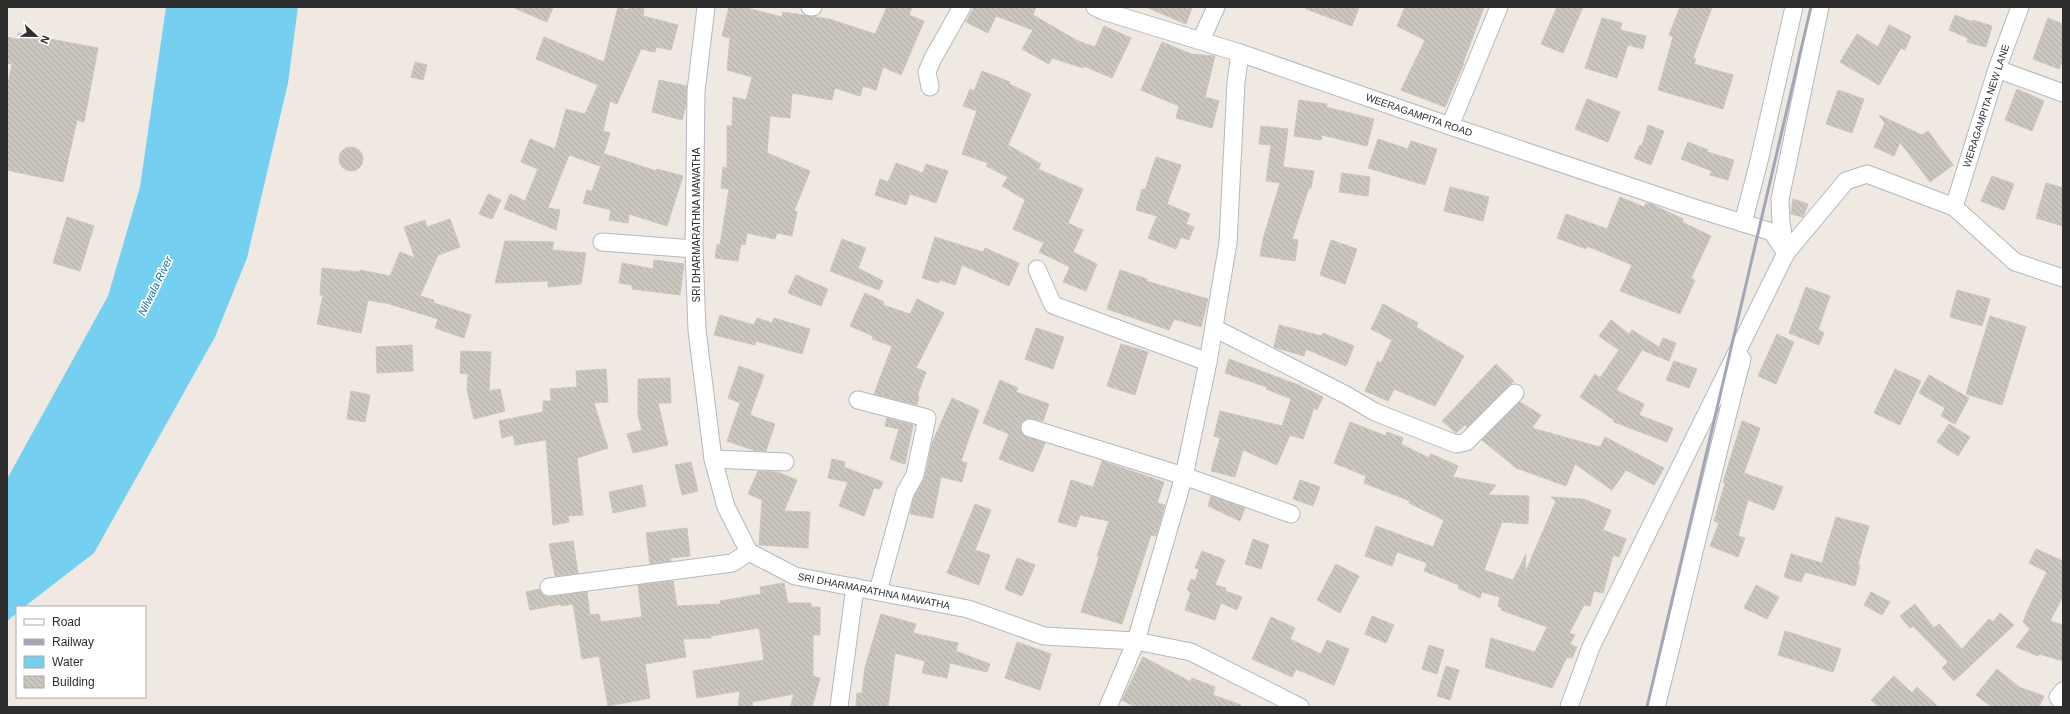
<svg xmlns="http://www.w3.org/2000/svg" width="2070" height="714" viewBox="0 0 2070 714" font-family="Arial,sans-serif">
<style>
.water{fill:#75cff0}
.building{fill:url(#building-back-hatch);stroke:#cbc5ba}
.lines{fill:none;stroke-linecap:round;stroke-linejoin:round}
.street-casing{stroke:#b4b7c1;stroke-width:19}
.street{stroke:#fff;stroke-width:17}
.rail{stroke:#a3a6b8;stroke-width:3}
.labels{text-anchor:middle;dominant-baseline:central;stroke-width:3.5;stroke-linejoin:round;paint-order:stroke}
.street-label{font-size:10px;fill:#2e2e2e;stroke:#fff}
.water-label{font-size:11px;font-style:italic;fill:#0d6fa3;stroke:#fff}
</style>
<defs>
<pattern id="building-back-hatch" width="6" height="6" patternUnits="userSpaceOnUse"><rect width="6" height="6" fill="#cbc7bf"/><path d="M-1 5l2 2M0 0l6 6M5-1l2 2" fill="none" stroke="#afaba4"/></pattern>
</defs>
<rect width="100%" height="100%" fill="#efe9e1"/>
<!-- water -->
<polygon class="water" points="166,7 298,7 288,83 247,258 215,337 94,553 24,607 17,607 17,613 7,621 7,479 108,296 140,187"/>
<!-- building -->
<g class="building">
<polygon points="512,7 553,7 547,22"/>
<polygon points="618,7 628,10 629,7 644,7 643,16 678,25 671,50 656,47 655,52 641,49 617,104 610,101 603,131 610,133 600,166 569,155 548,208 560,210 556,230 504,209 510,194 525,201 538,169 521,162 530,139 555,149 566,109 585,114 598,85 536,59 544,37 604,62"/>
<polygon points="729,7 743,7 782,17 783,12 829,19 875,34 887,7 912,7 909,15 924,21 901,75 883,67 876,90 863,86 860,96 835,88 832,100 792,93 790,118 770,116 767,153 810,171 794,211 797,212 792,236 777,233 775,239 747,233 745,245 741,244 738,261 715,258 717,244 720,245 729,189 721,188 723,167 727,168 727,126 732,126 733,97 746,100 752,77 727,70 730,38 722,36"/>
<polygon points="974,7 1036,7 1033,15 1078,41 1095,47 1104,26 1131,38 1112,78 1084,66 1083,68 1052,58 1049,64 1022,49 1033,30 996,16 988,33 966,22"/>
<polygon points="1146,7 1192,7 1186,24"/>
<polygon points="1306,7 1359,7 1352,26 1306,9"/>
<polygon points="1405,7 1484,7 1463,63 1464,63 1445,107 1401,90 1425,40 1397,26"/>
<polygon points="1557,7 1583,7 1563,53 1541,44"/>
<polygon points="1680,7 1712,7 1693,58 1696,59 1694,64 1733,75 1723,109 1658,90 1673,37 1669,35"/>
<polygon points="1955,15 1973,22 1973,20 1992,26 1986,47 1967,42 1968,38 1949,30"/>
<polygon points="1602,18 1622,23 1620,30 1646,36 1643,49 1628,45 1617,78 1585,68"/>
<polygon points="2048,18 2063,24 2063,59 2059,69 2033,59"/>
<polygon points="1889,25 1911,36 1905,50 1901,48 1879,85 1840,62 1857,34 1878,47"/>
<polygon points="18,33 98,48 84,122 77,120 63,182 7,170 7,88 12,64 7,63 7,37 17,39"/>
<polygon points="1162,42 1191,54 1215,56 1205,97 1219,101 1212,128 1176,118 1179,106 1141,90"/>
<polygon points="415,62 427,65 423,80 411,77"/>
<polygon points="982,71 1010,82 1009,84 1031,94 1008,145 1041,164 1038,169 1083,189 1068,223 1083,230 1073,252 1097,264 1086,291 1063,282 1070,267 1039,252 1044,243 1013,229 1025,200 1002,186 1008,177 986,166 988,163 962,154 977,111 963,106 970,89 974,91"/>
<polygon points="659,80 687,86 686,105 682,120 652,112"/>
<polygon points="2017,89 2044,101 2032,131 2005,120"/>
<polygon points="1838,90 1864,99 1852,133 1826,124"/>
<polygon points="1587,99 1620,112 1608,142 1575,129"/>
<polygon points="1299,100 1327,104 1326,107 1374,119 1367,146 1322,135 1321,140 1294,136"/>
<polygon points="1879,115 1922,135 1928,131 1953,165 1930,182 1900,142 1894,156 1874,147 1885,123"/>
<polygon points="1648,125 1664,131 1651,165 1634,158 1640,145 1642,146"/>
<polygon points="1261,126 1288,129 1283,167 1314,171 1311,188 1309,188 1292,239 1298,240 1295,261 1260,256 1263,239 1280,183 1266,181 1271,145 1259,144"/>
<polygon points="1378,139 1408,149 1411,141 1437,149 1425,185 1368,168"/>
<polygon points="1688,142 1708,150 1707,152 1734,160 1728,180 1710,175 1712,171 1681,159"/>
<circle cx="351" cy="159" r="12"/>
<polygon points="605,154 656,171 657,169 683,176 667,226 629,214 628,223 609,220 611,210 583,203 587,190 592,191"/>
<polygon points="1156,157 1181,165 1167,204 1190,214 1186,224 1194,227 1189,240 1181,237 1176,249 1148,238 1157,216 1136,210 1142,189 1145,190"/>
<polygon points="896,163 923,173 926,164 948,171 936,203 910,194 906,205 875,195 880,179 888,182"/>
<polygon points="1342,173 1370,177 1368,196 1339,192"/>
<polygon points="1992,176 2014,184 2004,210 1981,201"/>
<polygon points="2046,183 2063,188 2063,226 2036,218"/>
<polygon points="1450,187 1489,197 1483,221 1444,211"/>
<polygon points="488,194 501,200 492,219 479,214"/>
<polygon points="1620,197 1644,207 1646,203 1651,204 1683,219 1682,222 1711,236 1691,278 1695,280 1680,314 1620,291 1632,265 1587,246 1586,249 1557,238 1566,214 1607,229"/>
<polygon points="1793,199 1808,204 1803,217 1791,214"/>
<polygon points="67,217 94,226 80,271 53,263"/>
<polygon points="450,219 460,247 438,255 420,296 434,300 434,303 471,315 464,338 435,328 438,319 383,302 383,303 368,300 361,333 317,324 323,295 320,295 322,268 360,272 360,270 390,276 400,252 415,258 404,227 425,220 427,227"/>
<polygon points="935,237 983,252 985,248 1019,263 1009,286 962,265 955,285 940,280 939,283 922,278"/>
<polygon points="842,239 866,248 858,268 883,281 879,290 830,271"/>
<polygon points="1331,240 1357,249 1345,284 1320,275"/>
<polygon points="505,241 554,242 552,250 586,253 581,284 548,287 548,281 495,283"/>
<polygon points="654,260 684,264 680,295 632,289 632,285 619,283 622,263 653,269"/>
<polygon points="1120,270 1147,279 1146,281 1208,299 1201,327 1174,319 1169,330 1107,309"/>
<polygon points="796,275 828,289 821,306 788,293"/>
<polygon points="1806,287 1830,296 1818,330 1824,333 1819,345 1789,333"/>
<polygon points="1957,290 1990,299 1982,326 1950,317"/>
<polygon points="865,293 884,302 883,305 910,314 917,299 944,313 916,368 926,372 917,396 919,396 917,405 874,394 892,346 872,339 873,336 850,326"/>
<polygon points="1383,304 1418,323 1416,327 1464,356 1435,406 1394,389 1388,401 1365,391 1378,361 1381,363 1392,340 1371,329"/>
<polygon points="720,315 754,325 757,318 772,323 774,318 810,329 802,354 756,341 755,345 714,335"/>
<polygon points="1990,316 2026,327 2002,405 1966,394"/>
<polygon points="1611,320 1629,334 1632,330 1659,347 1663,338 1676,343 1669,361 1642,350 1616,390 1644,404 1639,415 1673,428 1667,442 1614,422 1614,420 1580,397 1595,374 1600,378 1619,350 1599,336"/>
<polygon points="1279,325 1322,336 1323,333 1354,346 1346,366 1306,349 1304,356 1274,347"/>
<polygon points="1036,328 1064,337 1053,369 1025,359"/>
<polygon points="1777,334 1794,342 1776,384 1758,376"/>
<polygon points="1121,344 1148,352 1135,395 1107,386"/>
<polygon points="412,345 413,371 377,373 376,347"/>
<polygon points="461,351 491,352 489,391 500,389 505,411 474,419 467,390 468,374 460,373"/>
<polygon points="1229,359 1296,384 1323,397 1317,410 1314,408 1303,439 1290,435 1277,465 1243,450 1235,477 1211,471 1220,438 1214,436 1220,411 1282,426 1291,399 1266,389 1267,387 1225,373"/>
<polygon points="1674,361 1697,369 1689,388 1666,380"/>
<polygon points="1496,364 1514,381 1467,427 1465,425 1456,433 1442,421"/>
<polygon points="739,366 764,375 750,415 775,424 766,451 756,451 727,441 740,403 728,398"/>
<polygon points="606,369 608,402 594,403 608,448 577,458 583,515 568,516 569,522 553,525 546,440 515,445 513,435 502,438 499,421 543,412 543,401 551,401 550,389 577,387 576,371"/>
<polygon points="1895,369 1921,381 1900,425 1874,413"/>
<polygon points="1929,375 1969,398 1955,424 1941,416 1945,408 1919,393"/>
<polygon points="670,378 671,403 658,403 668,445 633,453 627,434 642,430 638,415 638,379"/>
<polygon points="1000,380 1018,388 1016,392 1049,404 1043,421 1028,418 1024,420 1020,425 1023,435 1045,443 1033,472 999,459 1009,434 983,423"/>
<polygon points="351,391 370,395 365,422 347,419"/>
<polygon points="952,398 979,410 961,461 967,463 962,482 941,477 933,518 910,514 914,497 925,477 932,443"/>
<polygon points="1520,402 1541,415 1532,428 1600,447 1605,437 1664,468 1654,485 1626,470 1612,490 1575,464 1566,486 1516,468 1482,440"/>
<polygon points="887,418 913,425 905,464 890,459 899,429 885,426"/>
<polygon points="1742,421 1760,428 1744,473 1783,487 1774,510 1748,500 1738,536 1745,538 1738,557 1710,546 1719,523 1714,521 1725,483 1723,482"/>
<polygon points="1350,422 1386,436 1387,432 1403,438 1401,444 1429,458 1431,454 1458,466 1453,477 1496,485 1488,495 1529,496 1528,524 1502,522 1484,570 1513,580 1526,554 1525,573 1556,501 1551,497 1583,499 1611,510 1603,530 1626,539 1619,557 1613,555 1603,593 1594,591 1590,606 1584,605 1569,633 1575,635 1570,644 1577,647 1572,658 1567,657 1552,688 1485,667 1491,638 1535,652 1547,627 1501,610 1502,608 1498,606 1500,597 1482,592 1480,598 1458,588 1459,585 1424,571 1427,563 1397,552 1392,566 1365,556 1376,526 1433,547 1444,520 1409,503 1410,501 1364,483 1366,476 1334,463"/>
<polygon points="1949,424 1970,437 1958,456 1937,442"/>
<polygon points="832,459 845,462 844,467 883,482 880,489 874,488 864,516 839,506 848,482 828,478"/>
<polygon points="1102,461 1164,482 1157,503 1165,505 1156,536 1151,535 1122,624 1081,612 1099,557 1097,556 1109,521 1080,515 1076,527 1058,522 1071,480 1093,487"/>
<polygon points="691,462 698,491 682,495 675,465"/>
<polygon points="758,471 777,472 797,480 784,511 810,512 808,548 759,545 762,500 748,494"/>
<polygon points="1300,480 1320,487 1313,506 1293,499"/>
<polygon points="642,485 646,506 613,513 609,492"/>
<polygon points="1211,496 1245,508 1240,521 1208,506"/>
<polygon points="975,504 991,510 975,550 990,555 979,585 947,573"/>
<polygon points="1836,517 1869,526 1858,564 1860,565 1858,574 1855,586 1805,572 1801,582 1784,577 1791,554 1822,563"/>
<polygon points="687,528 690,556 670,558 671,561 650,564 646,533"/>
<polygon points="1253,539 1269,545 1261,569 1245,564"/>
<polygon points="573,541 578,573 555,576 549,544"/>
<polygon points="2036,549 2063,561 2063,596 2050,621 2063,625 2063,661 2039,654 2038,656 2016,647 2030,629 2023,622 2030,605 2047,572 2029,563"/>
<polygon points="1202,551 1225,560 1215,585 1226,588 1225,591 1242,597 1237,610 1221,603 1215,620 1185,610 1191,592 1187,590 1191,579 1195,581 1199,569 1195,568"/>
<polygon points="1017,558 1035,565 1022,596 1005,589"/>
<polygon points="1336,564 1359,576 1340,613 1317,600"/>
<polygon points="673,581 677,606 721,604 720,601 761,594 760,587 784,583 788,603 811,603 811,607 820,607 820,635 813,635 813,676 820,678 812,707 790,707 794,694 752,702 753,707 738,707 740,691 697,698 693,671 764,660 759,628 711,636 711,638 683,639 686,657 645,664 650,698 608,706 599,656 582,659 573,604 561,606 561,604 530,610 526,592 539,589 545,596 550,597 587,592 590,615 599,614 601,622 642,617 638,585"/>
<polygon points="1756,585 1779,597 1767,619 1744,608"/>
<polygon points="1871,592 1890,602 1882,615 1864,605"/>
<polygon points="1915,604 1934,628 1939,624 1962,649 1989,619 1993,622 2000,613 2014,625 1954,681 1942,668 1948,662 1913,626 1910,628 1900,616"/>
<polygon points="881,614 916,624 913,633 958,643 956,651 990,664 987,672 950,663 947,678 922,673 925,661 895,653 888,707 856,707 857,693 862,693 865,667"/>
<polygon points="1372,616 1394,625 1386,643 1365,634"/>
<polygon points="1271,617 1295,628 1290,639 1321,654 1327,640 1349,649 1334,685 1296,669 1292,677 1252,659"/>
<polygon points="1785,631 1841,649 1833,672 1778,655"/>
<polygon points="1017,642 1051,654 1040,690 1005,678"/>
<polygon points="1429,645 1444,650 1437,674 1422,669"/>
<polygon points="1143,657 1191,682 1192,678 1215,687 1213,695 1241,705 1241,707 1135,707 1122,700"/>
<polygon points="1446,666 1459,670 1450,700 1437,696"/>
<polygon points="1997,669 2019,687 2044,696 2039,707 1992,707 1976,695"/>
<polygon points="1894,676 1912,693 1917,687 1938,707 1879,707 1871,700"/>
</g>
<g class="lines">
<defs>
<g id="street">
<polyline points="706,7 696,91 694,249 697,330 713,459 726,507 749,552 795,576 968,609 1044,636 1136,641 1191,652 1300,707"/>
<polyline points="810,7 813,7"/>
<polyline points="1095,7 1103,11 1240,53 1450,126 1688,206 1772,232 1786,253"/>
<polyline points="1201,40 1216,7"/>
<polyline points="1997,69 2063,93"/>
<polyline points="930,87 927,72 933,58 962,7"/>
<polyline points="1450,126 1499,7"/>
<polyline points="1954,207 1997,69 2020,7"/>
<polyline points="1743,223 1759,161 1794,7"/>
<polyline points="602,242 694,249"/>
<polyline points="1785,246 1781,223 1780,199 1820,7"/>
<polyline points="1037,269 1053,305 1208,362"/>
<polyline points="1214,328 1346,395 1375,412 1456,444 1466,442 1515,393"/>
<polyline points="858,400 927,418 915,475 905,493 878,591"/>
<polyline points="1030,428 1184,476 1291,514"/>
<polyline points="713,459 785,462"/>
<polyline points="549,587 732,563 749,552"/>
<polyline points="2063,691 2058,697 2063,703"/>
<polyline points="839,707 855,587"/>
<polyline points="1108,707 1136,641 1184,476 1208,362 1228,243 1236,82 1240,53"/>
<polyline points="1569,707 1591,647 1786,253 1846,181 1867,174 1954,207 2015,262 2063,278"/>
<path d="M1656,707C1686,591 1711,474 1742,359"/>
</g>
</defs>
<!-- street casing -->
<use href="#street" class="street-casing"/>
<!-- street -->
<use href="#street" class="street"/>
<!-- rail -->
<polyline class="rail" points="1647,707 1811,7"/>
</g>
<g class="labels">
<!-- street labels -->
<g class="street-label">
<text transform="translate(1986 106) rotate(-72)">WERAGAMPITA NEW LANE</text>
<text transform="translate(1419 115) rotate(19)">WEERAGAMPITA ROAD</text>
<text transform="translate(696 225) rotate(-90)">SRI DHARMARATHNA MAWATHA</text>
<text transform="translate(874 591) rotate(11)">SRI DHARMARATHNA MAWATHA</text>
</g>
<!-- water labels -->
<g class="water-label">
<text transform="translate(155 286) rotate(-64)">Nilwala River</text>
</g>
</g>
<!-- border -->
<rect width="2070" height="714" fill="none" stroke="#2e2e2e" stroke-width="16"/>
<!-- legend -->
<rect x="16" y="606" width="130" height="92" fill="#ffffff" stroke="#ababab"/>
<rect x="24" y="619" width="20" height="6" fill="#ffffff" stroke="#ababab"/>
<text x="52" y="626" font-size="12" fill="#2e2e2e">Road</text>
<rect x="24" y="639" width="20" height="6" fill="#a3a6b8" stroke="#ababab"/>
<text x="52" y="646" font-size="12" fill="#2e2e2e">Railway</text>
<rect x="24" y="656" width="20" height="12" fill="#75cff0" stroke="#ababab"/>
<text x="52" y="666" font-size="12" fill="#2e2e2e">Water</text>
<rect x="24" y="676" width="20" height="12" fill="url(#building-back-hatch)" stroke="#ababab"/>
<text x="52" y="686" font-size="12" fill="#2e2e2e">Building</text>
<!-- north arrow -->
<g transform="translate(36 36) rotate(112)" stroke="#ffffff" stroke-width="3" paint-order="stroke">
<path d="M0-3L7 15L0 10L-7 15Z" fill="#2e2e2e"/>
<text y="-6" font-size="11" font-weight="bold" text-anchor="middle" fill="#2e2e2e">N</text>
</g>
</svg>
